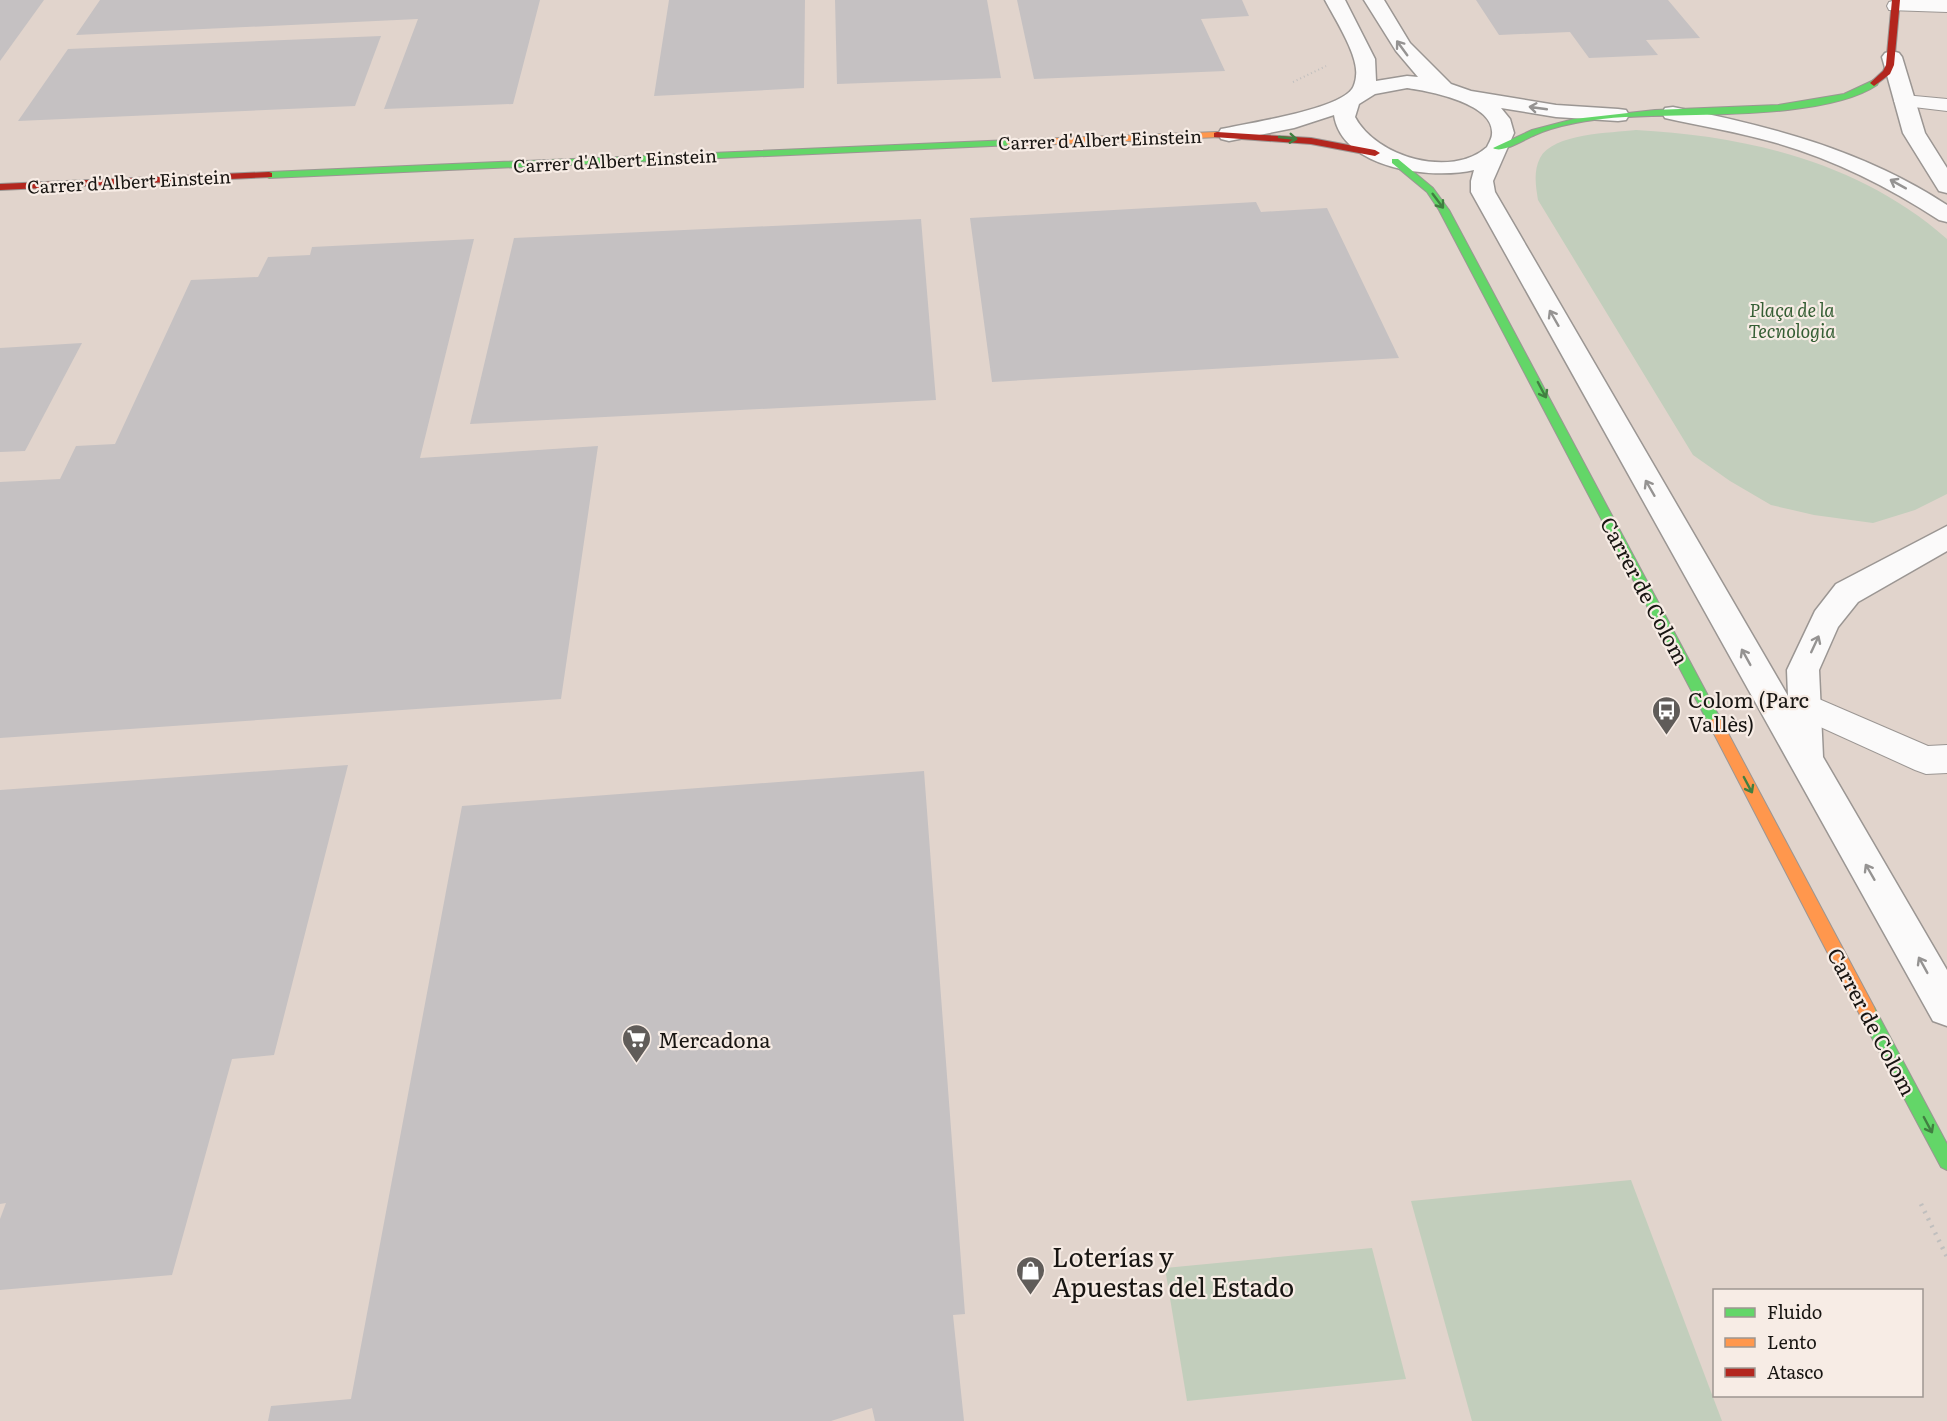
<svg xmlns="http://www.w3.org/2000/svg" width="1947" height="1421" viewBox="0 0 1947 1421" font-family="Literata,serif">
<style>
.built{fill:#e1d4cc;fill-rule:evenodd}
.green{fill:#c2cebc}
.building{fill:#c5c1c2}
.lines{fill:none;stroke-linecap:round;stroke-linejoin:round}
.lane-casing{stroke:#9b9693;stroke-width:2}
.street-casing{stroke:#9b9693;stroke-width:3}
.fast-casing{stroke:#9b9693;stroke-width:2}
.slow-casing{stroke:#9b9693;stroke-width:2}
.jam-casing{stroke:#9b9693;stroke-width:2}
.path-far1{stroke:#c0bfbe;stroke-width:2;stroke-dasharray:1 3;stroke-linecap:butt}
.path{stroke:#c0bfbe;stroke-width:4.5;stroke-dasharray:2 6;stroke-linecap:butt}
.lane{fill:#fbfafa;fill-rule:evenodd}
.street{fill:#fbfafa;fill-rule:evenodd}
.fast{fill:#63d668;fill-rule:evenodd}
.slow{fill:#ff974d;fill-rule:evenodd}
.jam{fill:#b3261e;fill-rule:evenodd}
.oneway{stroke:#959392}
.oneway2{stroke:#417f41}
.labels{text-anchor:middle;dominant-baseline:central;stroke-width:4.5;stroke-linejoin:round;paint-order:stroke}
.far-street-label{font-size:18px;fill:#181512;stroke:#f7ece5}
.far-park-label{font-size:18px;font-style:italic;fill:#355e34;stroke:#f7ece5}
.street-label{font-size:21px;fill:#181512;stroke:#f7ece5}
.poi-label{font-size:21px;fill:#181512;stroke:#f7ece5;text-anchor:start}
.near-poi-label{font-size:26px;fill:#181512;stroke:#f7ece5;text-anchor:start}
</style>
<rect width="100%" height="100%" fill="#e6e0dc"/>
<!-- built -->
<path class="built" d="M0,0H1947V1421H0ZM1714,1290H1922V1396H1714Z"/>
<!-- green -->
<g class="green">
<path d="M1636,130C1749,136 1861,163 1947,239V494L1915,510L1873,523L1814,515L1771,505L1730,481L1693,455L1538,200C1536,187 1533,172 1540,158C1553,133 1611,133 1636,130Z"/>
<polygon points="1631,1180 1722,1421 1472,1421 1411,1201"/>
<polygon points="1372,1248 1406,1379 1187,1401 1165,1268"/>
</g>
<!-- building -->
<g class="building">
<polygon points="0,0 44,0 0,61"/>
<polygon points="100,0 540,0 513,104 384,109 418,19 76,35"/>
<polygon points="669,0 805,0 804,88 654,96"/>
<polygon points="835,0 987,0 1001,78 837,84"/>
<polygon points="1017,0 1242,0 1249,16 1201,19 1225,71 1034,79"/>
<polygon points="1476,0 1668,0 1700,38 1646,40 1658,55 1589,58 1570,32 1499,35"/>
<polygon points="381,36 355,106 18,121 68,49"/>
<polygon points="1256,202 1261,212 1327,208 1399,358 992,382 970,218"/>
<polygon points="921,219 936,400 470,424 514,238"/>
<polygon points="474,239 420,458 598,446 561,699 0,738 0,482 60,479 76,446 115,444 191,280 258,277 268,257 310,255 312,247"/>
<polygon points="82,343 25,451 0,452 0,348"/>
<polygon points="348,765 274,1055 232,1059 172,1275 0,1290 0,1219 6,1203 0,1204 0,790"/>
<polygon points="924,771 965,1314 953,1315 964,1421 875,1421 872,1408 831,1421 268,1421 271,1406 351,1399 462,806"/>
</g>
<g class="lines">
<defs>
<g id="lane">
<polygon points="1896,0 1947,0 1947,12 1889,10 1887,6 1889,2"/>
<polygon points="1904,95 1947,99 1947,111 1897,105 1894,101 1897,97"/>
<polygon points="1805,693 1928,746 1947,745 1947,773 1926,774 1915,770 1794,715 1789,706 1794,697"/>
</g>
<g id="street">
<path d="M1325,0H1345L1375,59L1376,81L1407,76L1418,77L1396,51L1364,0H1384L1410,43L1451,84L1471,91L1556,105L1618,109L1626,110L1629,115L1626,120L1618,121L1556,117L1501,108L1510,119L1514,133L1493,181L1495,192L1788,696L1787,670L1815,611L1836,584L1947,526V551L1858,602L1838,627L1819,670L1823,757L1947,970V1026L1933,1021L1471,192V181L1474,170C1432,180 1342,169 1334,115L1294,128L1229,141L1221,139L1218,134L1221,129C1248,123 1337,110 1352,89C1354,87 1356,79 1356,76C1359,56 1335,19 1325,0ZM1407,88C1428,91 1495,103 1492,134C1492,138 1489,143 1487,147C1451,179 1376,157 1355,117L1359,104L1375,94Z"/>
<polygon points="1892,51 1899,53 1902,57 1925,133 1947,168 1947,193 1939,191 1903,133 1882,57 1885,53"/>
<path d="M1673,107C1770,126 1863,150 1947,205V222L1939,220C1887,186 1833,159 1773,142C1737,132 1701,126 1665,118L1662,113L1665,108Z"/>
</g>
<g id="fast">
<path d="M1874,80L1878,83L1877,85C1826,120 1689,113 1625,117C1595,119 1562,123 1535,135C1525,139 1503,154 1493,148L1532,130L1574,119L1655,110L1778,105L1844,94Z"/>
<polygon points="1011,140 1014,141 1014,145 269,178 264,175 269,172"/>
<polygon points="1392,159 1398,159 1433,188 1449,210 1721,720 1723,724 1721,728 1716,730 1711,728 1439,210 1427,192 1392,163"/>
<polygon points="1868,1005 1874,1007 1947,1144 1947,1170 1941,1167 1862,1019 1860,1013 1862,1007"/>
</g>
<g id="slow">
<polygon points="1217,132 1220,133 1220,137 1011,146 1006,143 1011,140"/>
<polygon points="1716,718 1721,720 1874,1007 1876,1013 1874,1019 1868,1021 1862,1019 1711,728 1709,724 1711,720"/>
</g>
<g id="jam">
<polygon points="1892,0 1900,0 1894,65 1890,74 1874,86 1870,83 1883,71 1886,65"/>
<polygon points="1217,132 1311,138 1375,150 1380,153 1375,156 1311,144 1214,137 1214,133"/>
<polygon points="269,172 272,173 272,177 0,190 0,184"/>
</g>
</defs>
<!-- lane casing -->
<use href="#lane" class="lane-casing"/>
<!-- street casing -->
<use href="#street" class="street-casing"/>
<!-- fast casing -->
<use href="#fast" class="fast-casing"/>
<!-- slow casing -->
<use href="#slow" class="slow-casing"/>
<!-- jam casing -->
<use href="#jam" class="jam-casing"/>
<!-- path-far1 -->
<polyline class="path-far1" points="1293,82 1326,66"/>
<!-- path -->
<polyline class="path" points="1921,1204 1947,1257"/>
<!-- lane -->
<use href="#lane" class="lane"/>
<!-- street -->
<use href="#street" class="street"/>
<!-- fast -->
<use href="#fast" class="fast"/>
<!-- slow -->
<use href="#slow" class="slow"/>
<!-- jam -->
<use href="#jam" class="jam"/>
</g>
<!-- one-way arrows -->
<defs><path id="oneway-shaft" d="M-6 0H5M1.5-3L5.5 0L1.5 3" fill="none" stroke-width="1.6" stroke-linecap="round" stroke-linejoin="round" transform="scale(1.5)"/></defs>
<g class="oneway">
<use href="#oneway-shaft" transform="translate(1402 48) rotate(-126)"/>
<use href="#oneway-shaft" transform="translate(1538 108) rotate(-172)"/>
<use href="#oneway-shaft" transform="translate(1898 184) rotate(-151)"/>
<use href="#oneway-shaft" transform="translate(1554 318) rotate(-120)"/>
<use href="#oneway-shaft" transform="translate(1650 488) rotate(-120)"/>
<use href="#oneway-shaft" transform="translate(1815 644) rotate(-65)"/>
<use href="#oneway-shaft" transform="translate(1746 657) rotate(-119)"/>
<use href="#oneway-shaft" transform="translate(1870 872) rotate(-120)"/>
<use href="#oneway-shaft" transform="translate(1923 965) rotate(-119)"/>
</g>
<g class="oneway2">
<use href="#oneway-shaft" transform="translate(1288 138) rotate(6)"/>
<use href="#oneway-shaft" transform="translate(1438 201) rotate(53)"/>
<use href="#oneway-shaft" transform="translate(1542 390) rotate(62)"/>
<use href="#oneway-shaft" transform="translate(1748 785) rotate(62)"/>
<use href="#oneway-shaft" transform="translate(1928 1125) rotate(62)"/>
</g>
<!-- icons -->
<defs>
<symbol id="bus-pin" viewBox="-11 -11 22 30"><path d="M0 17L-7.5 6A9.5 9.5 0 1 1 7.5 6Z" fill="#605c59" stroke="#f7ece5"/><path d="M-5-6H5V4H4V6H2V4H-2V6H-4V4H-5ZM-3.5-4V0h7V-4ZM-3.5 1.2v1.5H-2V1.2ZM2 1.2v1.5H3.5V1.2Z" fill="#fff"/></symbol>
<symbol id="supermarket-pin" viewBox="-11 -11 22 30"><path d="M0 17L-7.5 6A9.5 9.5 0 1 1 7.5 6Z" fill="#605c59" stroke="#f7ece5"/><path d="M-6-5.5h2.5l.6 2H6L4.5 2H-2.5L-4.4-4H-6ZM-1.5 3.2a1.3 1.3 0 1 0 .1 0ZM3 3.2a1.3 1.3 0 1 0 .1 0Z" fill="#fff"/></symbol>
<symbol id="shop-pin" viewBox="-11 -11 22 30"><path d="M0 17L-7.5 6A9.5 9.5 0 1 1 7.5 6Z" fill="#605c59" stroke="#f7ece5"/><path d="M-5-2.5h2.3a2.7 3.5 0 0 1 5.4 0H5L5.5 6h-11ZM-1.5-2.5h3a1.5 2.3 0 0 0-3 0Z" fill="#fff"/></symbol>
</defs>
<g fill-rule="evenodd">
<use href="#bus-pin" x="1650" y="694" width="33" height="45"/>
<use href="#supermarket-pin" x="620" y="1022" width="33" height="45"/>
<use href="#shop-pin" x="1014" y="1254" width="33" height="45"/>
</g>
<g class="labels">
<!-- far-street labels -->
<g class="far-street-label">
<text transform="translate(1100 139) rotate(-2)">Carrer d'Albert Einstein</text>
<text transform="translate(615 160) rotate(-3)">Carrer d'Albert Einstein</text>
<text transform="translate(129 181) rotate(-3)">Carrer d'Albert Einstein</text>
</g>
<!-- far-park labels -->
<g class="far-park-label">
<text x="1792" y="309">Plaça de la<tspan x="1792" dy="21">Tecnologia</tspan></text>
</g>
<!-- street labels -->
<g class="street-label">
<text transform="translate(1646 590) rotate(62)">Carrer de Colom</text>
<text transform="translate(1873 1021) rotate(62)">Carrer de Colom</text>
</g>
<!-- poi labels -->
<g class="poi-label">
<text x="1688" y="698">Colom (Parc<tspan x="1688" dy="24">Vallès)</tspan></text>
<text x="658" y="1038">Mercadona</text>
</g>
<!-- near-poi labels -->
<g class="near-poi-label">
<text x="1052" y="1255">Loterías y<tspan x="1052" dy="30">Apuestas del Estado</tspan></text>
</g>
</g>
<!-- legend -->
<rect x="1713" y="1289" width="210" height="108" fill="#f7ece5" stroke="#9e9691" stroke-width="1.5"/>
<rect x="1725" y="1308" width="30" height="9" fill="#63d668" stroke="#9e9691" stroke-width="1.5"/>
<text x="1767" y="1319" font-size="18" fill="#181512">Fluido</text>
<rect x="1725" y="1338" width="30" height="9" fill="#ff974d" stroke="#9e9691" stroke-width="1.5"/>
<text x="1767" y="1349" font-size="18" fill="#181512">Lento</text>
<rect x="1725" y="1368" width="30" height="9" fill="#b3261e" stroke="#9e9691" stroke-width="1.5"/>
<text x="1767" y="1379" font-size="18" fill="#181512">Atasco</text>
</svg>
